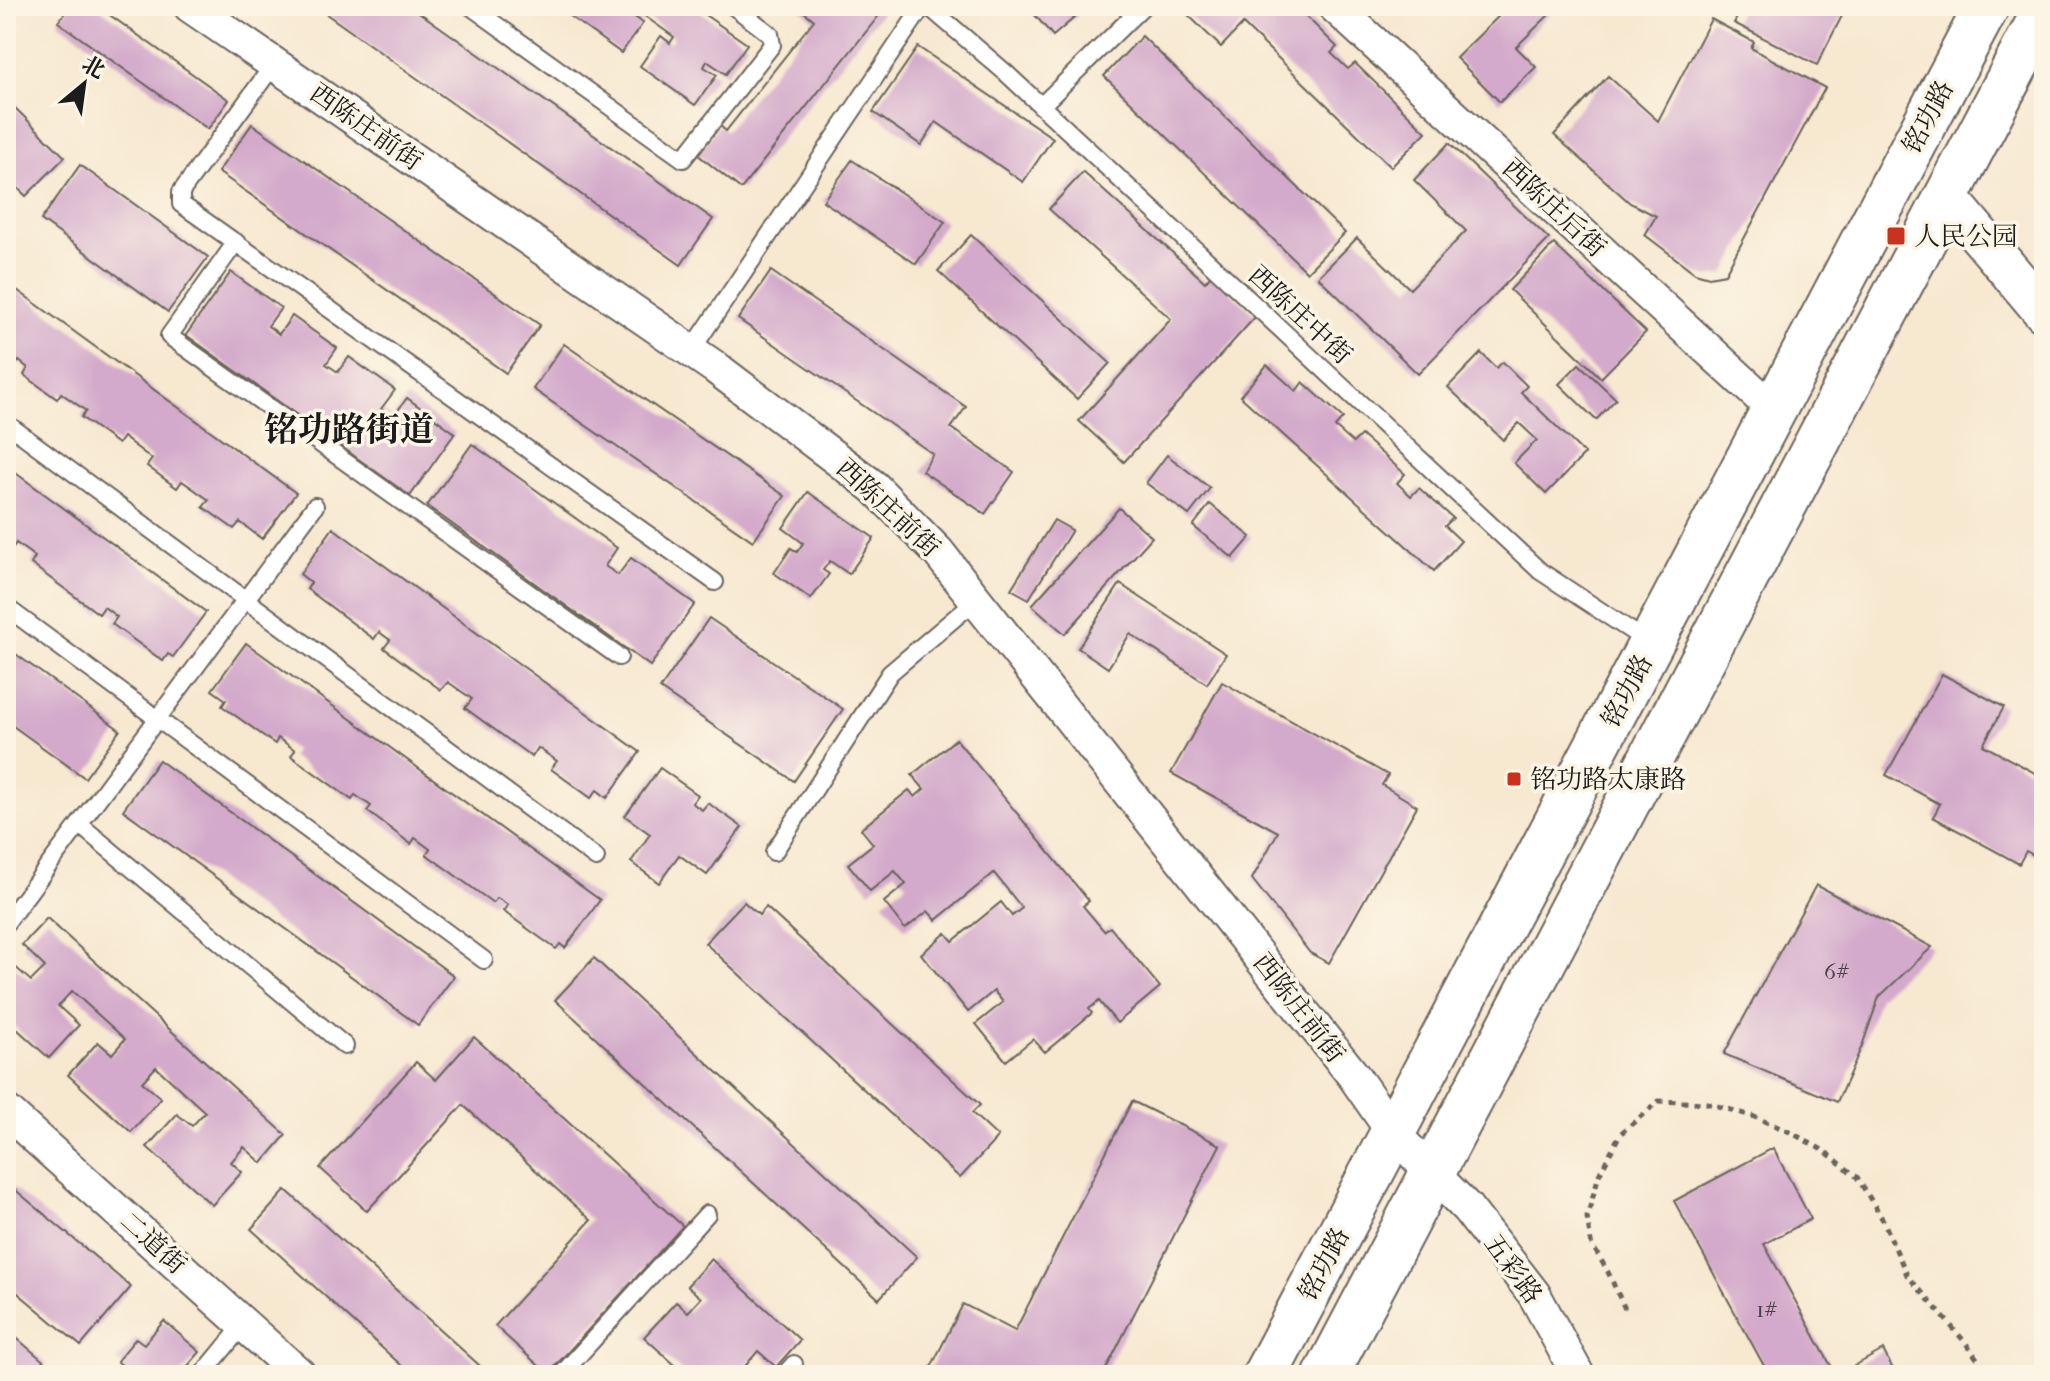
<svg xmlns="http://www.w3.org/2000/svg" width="2050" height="1381" viewBox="0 0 2050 1381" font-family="'IM FELL French Canon','Noto Serif SC',serif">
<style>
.building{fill:#d3aacb}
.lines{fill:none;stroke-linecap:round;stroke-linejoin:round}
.service-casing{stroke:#69635b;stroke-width:20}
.minor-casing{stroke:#69635b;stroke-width:36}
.tertiary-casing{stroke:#69635b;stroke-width:44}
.secondary-casing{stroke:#69635b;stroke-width:48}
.path{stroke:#69635b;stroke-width:5;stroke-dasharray:6 6;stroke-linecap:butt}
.service{stroke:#fff;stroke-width:16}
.minor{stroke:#fff;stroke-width:32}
.tertiary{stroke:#fff;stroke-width:40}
.secondary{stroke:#fff;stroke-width:44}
.poi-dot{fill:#c8321e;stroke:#fcf5e5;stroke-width:3}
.labels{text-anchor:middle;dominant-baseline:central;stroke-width:7;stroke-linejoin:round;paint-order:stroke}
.number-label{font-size:22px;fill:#4a4048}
.street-label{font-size:26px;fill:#1c1c1c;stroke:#fcf5e5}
.poi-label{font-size:26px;fill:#1c1c1c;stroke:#fcf5e5;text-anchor:start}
.district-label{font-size:34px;font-weight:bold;fill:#1c1c1c;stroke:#fcf5e5}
</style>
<rect width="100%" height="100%" fill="#fcf5e5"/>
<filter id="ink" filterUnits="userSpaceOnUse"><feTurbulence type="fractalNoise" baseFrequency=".0125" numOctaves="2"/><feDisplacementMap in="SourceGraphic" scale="16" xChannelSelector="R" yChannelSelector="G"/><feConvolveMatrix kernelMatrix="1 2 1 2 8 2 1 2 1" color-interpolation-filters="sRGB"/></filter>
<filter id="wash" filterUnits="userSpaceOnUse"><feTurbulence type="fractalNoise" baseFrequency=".006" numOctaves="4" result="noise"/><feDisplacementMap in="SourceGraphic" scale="32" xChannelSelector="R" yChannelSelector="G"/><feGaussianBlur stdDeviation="1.8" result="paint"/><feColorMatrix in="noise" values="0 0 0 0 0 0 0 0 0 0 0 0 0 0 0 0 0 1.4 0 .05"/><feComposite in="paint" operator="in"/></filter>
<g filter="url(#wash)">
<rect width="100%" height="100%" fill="#f7e8d0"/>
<g id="blocks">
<!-- building -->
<g class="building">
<polygon points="70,6 97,6 229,100 208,129 58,22"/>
<polygon points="315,6 410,6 713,219 681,265"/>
<polygon points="574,6 692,6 747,44 726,74 707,61 704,67 717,75 695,105 640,66 661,36 670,43 674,37 639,12 635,17 643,23 621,53 568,15"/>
<polygon points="797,6 872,6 881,13 741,189 697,154 719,125 726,131 814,20"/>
<polygon points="1027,6 1088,6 1053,36"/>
<polygon points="1183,6 1296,6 1337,47 1331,53 1348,69 1355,63 1426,132 1391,167 1243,24 1221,47 1181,8"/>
<polygon points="1509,6 1558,6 1516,47 1536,67 1500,102 1456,58"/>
<polygon points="1743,6 1847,6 1817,65 1734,23"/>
<polygon points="1711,19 1754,42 1751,48 1825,88 1725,274 1709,277 1695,273 1645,235 1656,216 1630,203 1554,135 1608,76 1658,121"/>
<polygon points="1142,36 1345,233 1307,272 1104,76"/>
<polygon points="918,47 1053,138 1023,182 936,122 921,145 873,112"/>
<polygon points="6,99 65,157 26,196 6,177"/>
<polygon points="252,124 540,325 506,373 218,172"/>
<polygon points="1449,143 1549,239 1418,374 1318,277 1357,238 1410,289 1466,231 1414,180"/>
<polygon points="852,160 945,222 916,264 823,201"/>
<polygon points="80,165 208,257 168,312 41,220"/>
<polygon points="1083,172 1205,282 1211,275 1256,316 1124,462 1079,421 1171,319 1049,209"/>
<polygon points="971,235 1110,363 1077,399 938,271"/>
<polygon points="1554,244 1646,332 1601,378 1510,290"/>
<polygon points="771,271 966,407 951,428 1014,472 985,514 922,471 933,454 738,319"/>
<polygon points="231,272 281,308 268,326 279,334 292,316 337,348 326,364 338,372 349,357 395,390 381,409 393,417 407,398 455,433 410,496 186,335"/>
<polygon points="6,282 296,493 262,539 240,522 234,529 203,507 209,500 182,481 177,488 147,466 152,459 123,437 118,444 81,417 86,411 61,393 57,399 24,375 28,368 19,361 14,367 6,361"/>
<polygon points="564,344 785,496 753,541 533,389"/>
<polygon points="1481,353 1496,368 1503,362 1527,386 1521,392 1585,454 1546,494 1514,463 1537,440 1519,423 1503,440 1448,387"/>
<polygon points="1579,364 1616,399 1596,420 1559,384"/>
<polygon points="1267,365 1296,391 1303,382 1343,418 1335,427 1353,443 1361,435 1405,474 1397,483 1411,496 1419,488 1453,518 1445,526 1461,541 1434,571 1240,396"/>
<polygon points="472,444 617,548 605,566 618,575 631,558 695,604 650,666 427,506"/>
<polygon points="1167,455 1210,488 1189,515 1146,483"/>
<polygon points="6,466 206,612 173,657 168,654 163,661 112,624 117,617 104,607 99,614 31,564 35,557 16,543 11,550 6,546"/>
<polygon points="808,492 874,538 849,574 830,561 823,570 829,574 811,599 774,573 791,548 797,552 803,543 783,528"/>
<polygon points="1210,504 1251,537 1233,558 1193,526"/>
<polygon points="1119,508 1152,537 1065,634 1032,605"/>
<polygon points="1054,520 1072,530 1029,599 1011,589"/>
<polygon points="333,528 640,752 607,798 597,790 591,798 551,769 557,761 538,748 532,757 465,708 472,699 448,682 441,690 384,648 390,640 379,632 374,639 307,589 311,583 300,574"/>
<polygon points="1120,584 1226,654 1207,684 1130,634 1108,668 1078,648"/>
<polygon points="709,618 843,709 794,781 660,689"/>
<polygon points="246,643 600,900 565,948 560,944 556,949 503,911 508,905 497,898 493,903 426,854 430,849 415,838 411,844 367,811 371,806 355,795 352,800 291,756 295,750 278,738 275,744 222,706 226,700 212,690"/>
<polygon points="6,647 120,730 85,778 6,721"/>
<polygon points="1942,674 2004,707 1983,745 2044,778 2044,861 2026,851 2019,864 1933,817 1940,804 1886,775"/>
<polygon points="1222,682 1388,775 1382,785 1417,806 1329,963 1310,953 1252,879 1278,832 1171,773"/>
<polygon points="956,739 1089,901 1083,906 1104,931 1110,927 1160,987 1117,1023 1099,1001 1089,1009 1092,1013 1045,1052 1033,1039 1006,1061 976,1024 1003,1002 994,991 968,1012 921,954 946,933 953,941 1001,902 1012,916 1022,908 994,873 936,920 928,911 905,929 884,902 906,884 895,871 870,891 848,864 873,844 861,829 909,790 915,797 924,789 912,775"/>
<polygon points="159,760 454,976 418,1025 123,810"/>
<polygon points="660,768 698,795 692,803 702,810 708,803 742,827 707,875 679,855 659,883 631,862 650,834 625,816"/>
<polygon points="1816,885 1932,947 1879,997 1862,1046 1837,1102 1724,1054"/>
<polygon points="744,902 759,915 766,907 980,1105 972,1113 998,1137 960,1178 705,943"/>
<polygon points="47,918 286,1135 262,1163 244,1147 231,1162 242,1172 212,1205 147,1147 177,1114 192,1126 205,1112 156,1067 142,1082 161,1098 131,1132 68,1075 98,1042 112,1054 125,1039 72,991 58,1006 79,1025 49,1058 6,1019 6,972 13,965 31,981 45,967 22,945"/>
<polygon points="594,958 917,1257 879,1299 555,1000"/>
<polygon points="474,1037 683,1226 548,1374 495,1326 591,1220 463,1105 367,1211 320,1168 416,1062 436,1080"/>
<polygon points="1132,1101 1220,1145 1103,1375 927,1375 963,1304 1015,1331"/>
<polygon points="1773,1148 1811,1219 1764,1244 1836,1375 1769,1375 1674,1201"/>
<polygon points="6,1182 131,1287 81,1346 6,1283"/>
<polygon points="286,1190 490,1375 412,1375 251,1229"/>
<polygon points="711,1259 800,1340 776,1367 758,1351 746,1365 756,1375 686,1375 644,1337 676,1302 688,1312 701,1298 687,1286"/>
<polygon points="164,1321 200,1352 180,1375 118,1375 125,1368 117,1361 136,1338 144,1344"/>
<polygon points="6,1329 47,1364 38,1375 6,1375"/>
<polygon points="1883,1350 1896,1375 1838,1375"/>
</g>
</g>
</g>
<g filter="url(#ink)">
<use href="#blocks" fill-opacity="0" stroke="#69635b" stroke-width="2"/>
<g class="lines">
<defs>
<g id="service">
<polyline points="470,6 683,159 772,45 770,34 733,6"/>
<polyline points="928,6 1006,73 1540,571 1648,642"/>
<polyline points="274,64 181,192 181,204 715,582"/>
<polyline points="1041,106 1143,6"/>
<polyline points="236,242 169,336 619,657"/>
<polyline points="691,351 923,6"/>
<polyline points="6,423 596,858"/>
<polyline points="6,607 484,960"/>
<polyline points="80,825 345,1046"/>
<polyline points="774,852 890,673 976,600"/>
<polyline points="6,923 315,506"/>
<polyline points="202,1375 244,1324"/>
<polyline points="561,1375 707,1214"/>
<polyline points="784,1375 794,1364"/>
</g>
<g id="minor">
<polyline points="190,6 716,368 874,487 938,552 976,600 1353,1075 1394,1134 1467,1208 1534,1294 1578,1375"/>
<polyline points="1334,6 1774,410"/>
<polyline points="6,1111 300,1375"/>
</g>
<polyline id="tertiary" points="1947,197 2044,312"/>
<g id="secondary">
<polyline points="1265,1375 1987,6"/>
<polyline points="1326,1375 2044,12"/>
</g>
</defs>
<!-- service casing -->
<use href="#service" class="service-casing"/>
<!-- minor casing -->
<use href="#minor" class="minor-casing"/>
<!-- tertiary casing -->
<use href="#tertiary" class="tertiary-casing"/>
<!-- secondary casing -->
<use href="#secondary" class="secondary-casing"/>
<!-- path -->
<polyline class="path" points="1625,1309 1608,1272 1591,1243 1587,1217 1599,1175 1620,1134 1659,1101 1707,1103 1752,1116 1790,1132 1826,1152 1857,1177 1883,1220 1907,1275 1965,1342 1989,1375"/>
<!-- service -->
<use href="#service" class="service"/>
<!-- minor -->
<use href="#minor" class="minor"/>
<!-- tertiary -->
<use href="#tertiary" class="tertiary"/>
<!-- secondary -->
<use href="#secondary" class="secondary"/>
</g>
</g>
<!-- markers -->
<g class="poi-dot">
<rect x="1886" y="226" width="20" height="20" rx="4"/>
<rect x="1506" y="771" width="16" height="16" rx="4"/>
</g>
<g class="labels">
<!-- number labels -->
<g class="number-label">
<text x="1837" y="972">6#</text>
<text x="1767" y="1310">1#</text>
</g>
<!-- street labels -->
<g class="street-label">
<text transform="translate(1928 117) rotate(-62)">铭功路</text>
<text transform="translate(366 127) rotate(35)">西陈庄前街</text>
<text transform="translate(1554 208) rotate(43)">西陈庄后街</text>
<text transform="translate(1300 315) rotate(43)">西陈庄中街</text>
<text transform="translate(888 508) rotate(43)">西陈庄前街</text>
<text transform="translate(1627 691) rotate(-62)">铭功路</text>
<text transform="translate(1299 1008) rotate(52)">西陈庄前街</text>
<text transform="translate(153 1243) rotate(42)">二道街</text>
<text transform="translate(1324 1264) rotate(-62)">铭功路</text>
<text transform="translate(1513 1269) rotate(54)">五彩路</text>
</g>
<!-- poi labels -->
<g class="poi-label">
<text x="1914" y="236">人民公园</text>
<text x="1530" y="779">铭功路太康路</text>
</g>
<!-- district labels -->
<g class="district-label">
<text x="349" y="430">铭功路街道</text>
</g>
</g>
<!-- margin -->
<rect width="2050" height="1381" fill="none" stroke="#fcf5e5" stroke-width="32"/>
<!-- north arrow -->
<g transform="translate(84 84) rotate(29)" stroke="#fcf5e5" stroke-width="6" paint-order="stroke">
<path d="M0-6L14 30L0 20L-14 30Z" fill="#1c1c1c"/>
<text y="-12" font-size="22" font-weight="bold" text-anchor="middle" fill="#1c1c1c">北</text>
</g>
</svg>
